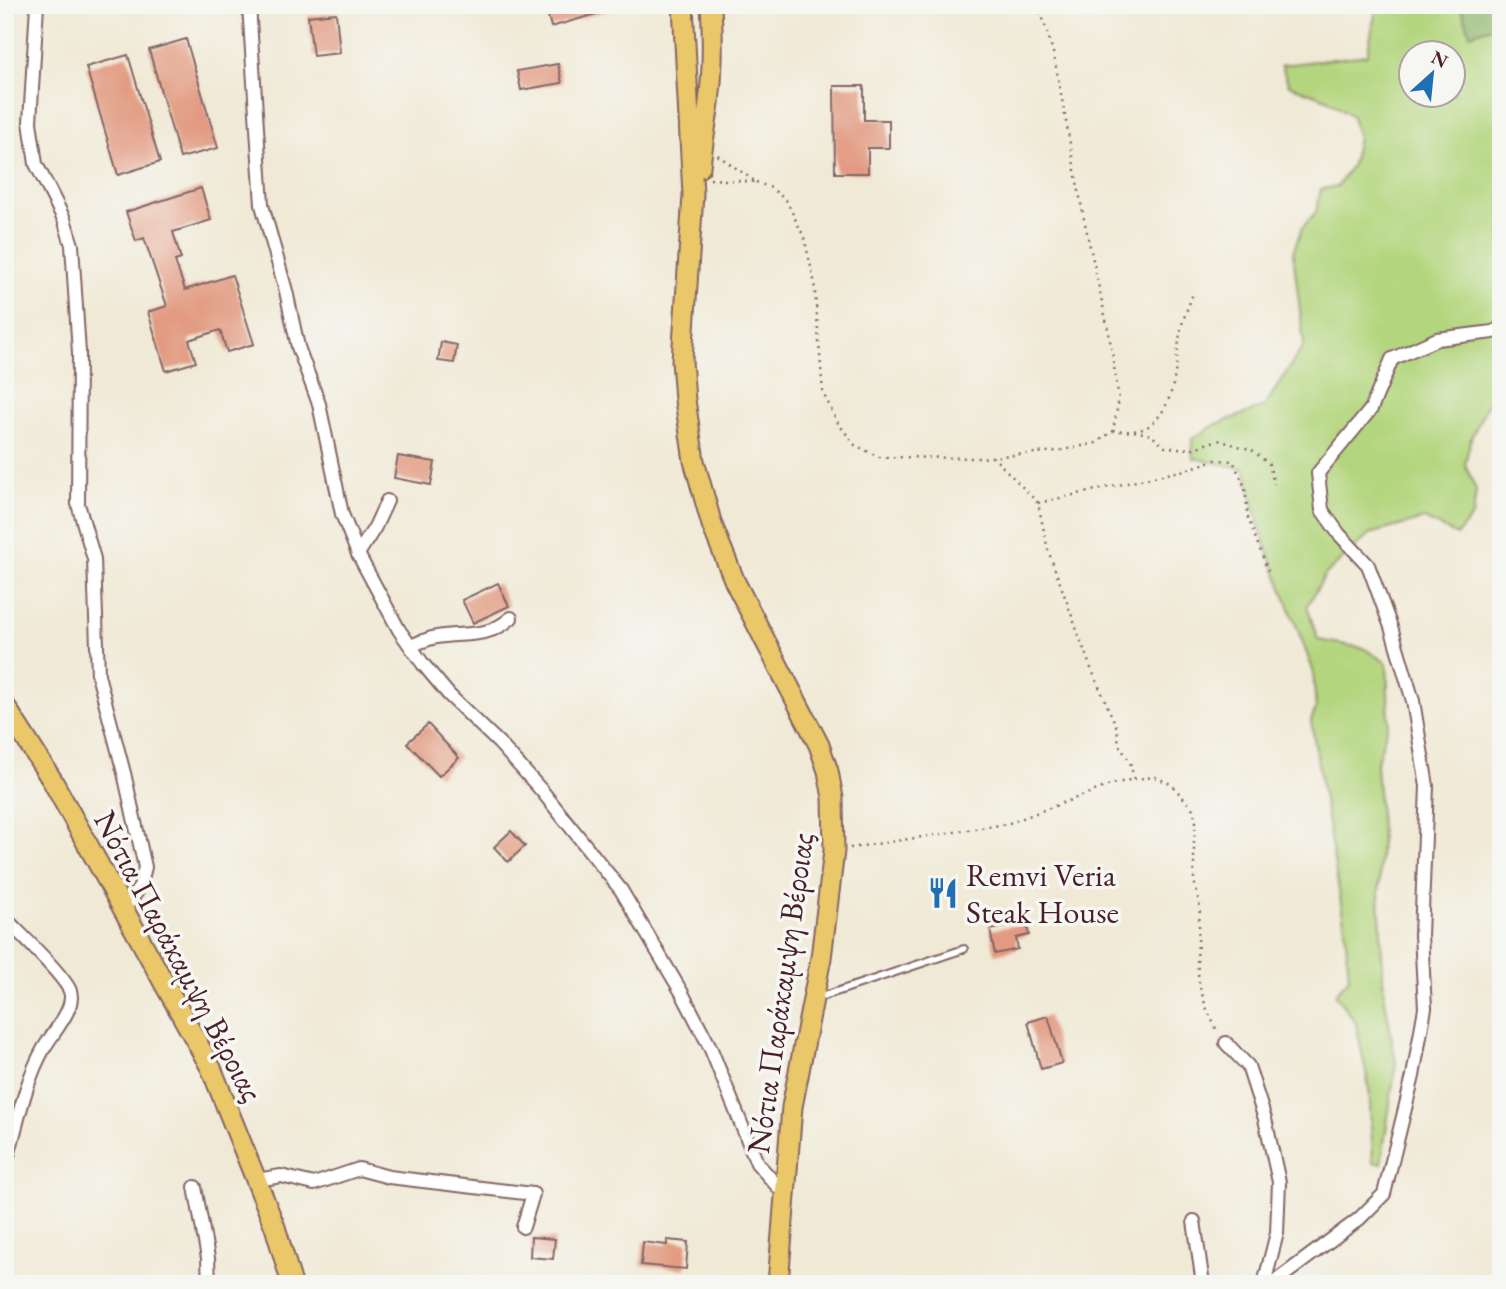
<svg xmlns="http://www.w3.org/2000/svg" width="1506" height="1289" viewBox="0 0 1506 1289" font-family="'EB Garamond',serif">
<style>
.green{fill:#b3d57d;stroke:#7e7a54;stroke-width:2;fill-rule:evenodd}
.forest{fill:#8eb66c;stroke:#6c6a4c;stroke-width:2}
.building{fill:#e29b82}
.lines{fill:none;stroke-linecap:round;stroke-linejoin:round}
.service-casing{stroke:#846666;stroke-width:10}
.minor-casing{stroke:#846666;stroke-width:16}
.primary-casing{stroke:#846666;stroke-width:23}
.path{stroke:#846666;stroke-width:2.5;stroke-dasharray:2 5;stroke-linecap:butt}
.service{stroke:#fff;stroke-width:6}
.minor{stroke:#fff;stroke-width:12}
.primary{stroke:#eac769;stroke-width:19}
.labels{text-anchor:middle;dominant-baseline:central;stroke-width:7;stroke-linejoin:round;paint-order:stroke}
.poi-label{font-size:32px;fill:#4a1f2b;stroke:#f6f6f2;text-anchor:start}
.street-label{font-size:32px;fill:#4a1f2b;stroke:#f6f6f2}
</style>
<rect width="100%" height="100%" fill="#f6f6f2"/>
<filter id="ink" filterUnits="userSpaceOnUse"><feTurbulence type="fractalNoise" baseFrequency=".0143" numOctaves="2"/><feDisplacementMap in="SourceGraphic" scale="14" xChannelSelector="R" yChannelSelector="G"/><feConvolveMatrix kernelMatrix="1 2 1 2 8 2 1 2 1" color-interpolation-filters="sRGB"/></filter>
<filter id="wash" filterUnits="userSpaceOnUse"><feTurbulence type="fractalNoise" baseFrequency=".00686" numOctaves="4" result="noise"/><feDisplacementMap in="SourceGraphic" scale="28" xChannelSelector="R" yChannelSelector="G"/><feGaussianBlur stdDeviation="1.57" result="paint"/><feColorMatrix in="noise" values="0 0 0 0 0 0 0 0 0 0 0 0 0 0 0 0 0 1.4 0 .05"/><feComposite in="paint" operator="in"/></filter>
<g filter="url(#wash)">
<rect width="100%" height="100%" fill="#f0e9d5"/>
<!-- green -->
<path class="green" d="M1377,5H1460L1470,34L1501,24V376L1471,438L1465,464L1476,490L1473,515L1457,535L1424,519L1370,534L1325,575L1307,606L1318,640L1363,648L1387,663L1389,721L1376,765L1381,828L1379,894L1384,994L1396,1063L1381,1164L1373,1162L1369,1087L1356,1023L1335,994L1349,978L1345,928L1311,720L1316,709L1313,670L1260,530L1245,469L1193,458L1192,439L1217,424L1264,407L1304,345L1293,252L1302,228L1316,212L1321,189L1338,186L1352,164L1358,139L1352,116L1327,99L1289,85L1281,65L1367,55ZM1412,52H1454V94H1412Z"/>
<!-- forest -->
<polygon class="forest" points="1460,5 1501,5 1501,24 1470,34"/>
<g id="blocks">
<!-- building -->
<g class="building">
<polygon points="545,5 616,5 617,8 551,27"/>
<polygon points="336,13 340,53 313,56 308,16"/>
<polygon points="186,39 218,148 180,158 149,50"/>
<polygon points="128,55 160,162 118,175 86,67"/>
<polygon points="558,64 562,83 521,90 517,71"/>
<polygon points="834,86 864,86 864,120 889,120 889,148 868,148 868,173 835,173"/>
<polygon points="201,188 211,220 173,232 181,259 175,261 185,290 232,275 254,344 227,352 220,330 189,340 196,362 166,371 148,312 167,306 144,238 136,241 126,212"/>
<polygon points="441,342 457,345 454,363 438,361"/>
<polygon points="398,456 435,462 431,485 394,478"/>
<polygon points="498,583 509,606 473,623 462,600"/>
<polygon points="428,724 459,758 439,776 407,743"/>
<polygon points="511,831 525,846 508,862 494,847"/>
<polygon points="1026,923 1029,935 1016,938 1018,949 995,954 990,930"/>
<polygon points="1048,1016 1062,1063 1041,1069 1028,1022"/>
<polygon points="531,1237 555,1239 553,1259 530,1257"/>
<polygon points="667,1240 688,1242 686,1269 641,1265 643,1242 667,1245"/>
</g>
</g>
</g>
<g filter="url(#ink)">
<use href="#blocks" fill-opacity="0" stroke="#846666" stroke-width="2"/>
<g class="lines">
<defs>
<polyline id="service" points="818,998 964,949"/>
<g id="minor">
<polyline points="37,5 30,122 36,164 64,219 72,245 79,353 78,504 94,559 98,675 124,773 145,867 140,887 123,911"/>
<polyline points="249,5 262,205 286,291 298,347 319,404 342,514 358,554 399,630 423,664 449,695 499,743 542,791 621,890 682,993 710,1047 757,1163 785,1195"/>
<polyline points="358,554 375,527 387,501"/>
<path d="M411,646C417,643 425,640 432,638C461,631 485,641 511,618"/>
<path d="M5,918C19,933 64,975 70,991C76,1008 53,1032 44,1048C24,1083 17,1127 5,1166"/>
<polyline points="1226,1043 1248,1066 1265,1119 1279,1182 1277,1233 1264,1284"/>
<polyline points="257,1180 281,1176 314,1184 359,1169 389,1177 533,1194 523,1227"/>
<polyline points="195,1187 208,1258 209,1284"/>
<polyline points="1194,1221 1203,1284"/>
<polyline points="1272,1284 1359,1219 1384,1194 1413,1076 1425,1008 1421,935 1427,786 1413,701 1391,627 1368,565 1339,534 1322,510 1318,473 1371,409 1392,359 1437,339 1493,332 1501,328"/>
</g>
<g id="primary">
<polyline points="683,5 693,195 682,360 685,400 694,461 712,525 735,582 819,745 828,771 833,798 834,851 821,958 792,1107 778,1284"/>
<path d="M700,167C702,145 706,125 709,103C713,71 713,37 711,5"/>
<polyline points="5,706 52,780 211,1068 275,1227 292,1284"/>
</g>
</defs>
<!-- service casing -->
<use href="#service" class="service-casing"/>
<!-- minor casing -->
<use href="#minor" class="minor-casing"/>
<!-- primary casing -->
<use href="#primary" class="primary-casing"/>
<!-- path -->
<g class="path">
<polyline points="710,179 756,182 716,154"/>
<polyline points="756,182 771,188 786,200 804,237 814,280 823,393 838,423 855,445 879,457 980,458 1058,451 1096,443 1113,431 1119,399 1109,334 1083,214 1054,56 1039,5"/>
<path d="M1113,431C1125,431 1140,433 1150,425C1177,405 1175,364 1180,334C1182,320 1189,306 1193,293"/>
<polyline points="1134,431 1151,435 1165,447 1191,449 1218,440 1252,450 1269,464 1274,484"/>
<polyline points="1038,503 1185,470 1215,460 1233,461 1245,487 1248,518 1268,571"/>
<polyline points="1134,779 1155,777 1171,784 1193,809 1196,822 1194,842 1194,880 1200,908 1197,959 1199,984 1206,1007 1218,1033"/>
<polyline points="850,848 1007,824 1113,784 1134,779 1130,762 1119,745 1117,728 1090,666 1048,550 1038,503 993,457"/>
</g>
<!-- service -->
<use href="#service" class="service"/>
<!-- minor -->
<use href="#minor" class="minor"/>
<!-- primary -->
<use href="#primary" class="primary"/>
</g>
</g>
<!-- icons -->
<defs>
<symbol id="restaurant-bare" viewBox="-9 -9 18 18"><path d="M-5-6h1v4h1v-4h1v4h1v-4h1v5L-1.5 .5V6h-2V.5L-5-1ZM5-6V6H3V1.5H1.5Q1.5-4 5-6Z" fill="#1f6fb2" stroke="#f6f6f2" stroke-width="2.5" paint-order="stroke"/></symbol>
</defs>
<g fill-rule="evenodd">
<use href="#restaurant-bare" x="921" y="871" width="44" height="44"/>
</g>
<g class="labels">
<!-- poi labels -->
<g class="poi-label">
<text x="966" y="875">Remvi Veria<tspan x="966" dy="37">Steak House</tspan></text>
</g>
<!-- street labels -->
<g class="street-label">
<text transform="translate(179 956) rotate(62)">Νότια Παράκαμψη Βέροιας</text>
<text transform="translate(780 993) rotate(-82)">Νότια Παράκαμψη Βέροιας</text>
</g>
</g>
<!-- margin -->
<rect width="1506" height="1289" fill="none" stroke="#f6f6f2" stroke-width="28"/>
<!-- north arrow -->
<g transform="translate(1432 74) rotate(27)"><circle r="33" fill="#f6f6f2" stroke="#b1a0a2" stroke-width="2"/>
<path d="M0-5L12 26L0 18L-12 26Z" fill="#1f6fb2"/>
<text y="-10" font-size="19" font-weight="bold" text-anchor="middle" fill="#4a1f2b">N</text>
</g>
</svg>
